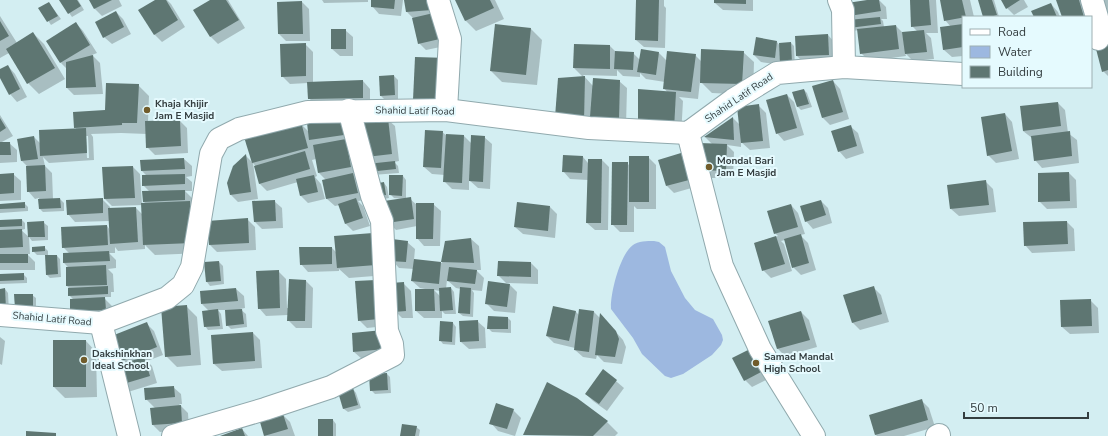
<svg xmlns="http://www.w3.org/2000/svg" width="1108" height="436" viewBox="0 0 1108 436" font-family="'Nunito Sans',sans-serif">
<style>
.water{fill:#9db8e0}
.shadow{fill:#0003;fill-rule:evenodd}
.building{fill:#5e7672}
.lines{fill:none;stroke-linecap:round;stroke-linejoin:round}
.minor-casing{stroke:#90a9ad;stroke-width:24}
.minor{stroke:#fff;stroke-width:22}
.poi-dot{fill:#715c2b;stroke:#e5fafe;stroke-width:1.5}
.labels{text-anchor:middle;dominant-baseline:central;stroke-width:4;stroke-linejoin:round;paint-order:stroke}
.street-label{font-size:10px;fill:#343e40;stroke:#e5fafe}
.poi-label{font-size:10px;font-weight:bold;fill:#343e40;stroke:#e5fafe;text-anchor:start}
</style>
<rect width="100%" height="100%" fill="#d3eef2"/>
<!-- water -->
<path class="water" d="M654,241L659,242L665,247L671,271L685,298L695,310L713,319L722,335L723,340L721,345L712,355L683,374L671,378L665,376L642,354L633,338L611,309C610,294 620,254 633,245C638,241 647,241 654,241Z"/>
<!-- shadow -->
<g class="shadow">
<polygon points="60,0 78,0 84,10 72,17"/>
<polygon points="91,0 119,0 122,6 102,16 95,9"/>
<polygon points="157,0 167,0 171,4 185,27 162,42 154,34"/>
<polygon points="212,0 228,0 245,28 218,44 211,37 195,10"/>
<polygon points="322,0 368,0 368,2 324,3"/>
<polygon points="372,0 403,0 401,16 379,14 372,6"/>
<polygon points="405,0 437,0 450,45 426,50 419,43 413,18 407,12"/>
<polygon points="456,0 495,0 504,19 476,31 466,21"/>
<polygon points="637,0 664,0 664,6 666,8 665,48 644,47 636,40"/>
<polygon points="715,0 753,0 753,11 723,10 715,3"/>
<polygon points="874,0 879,0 886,7 887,19 881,19 883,21 884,27 896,26 903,33 917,31 912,26 911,0 936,0 938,33 926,33 931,38 934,59 913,61 905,53 906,56 869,61 861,53 859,30 853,31 850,15"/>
<polygon points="941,0 970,0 974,17 963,17 963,56 952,57 944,50 941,28 951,27 945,20"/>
<polygon points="979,0 994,0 999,17 984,17"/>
<polygon points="1002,0 1024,0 1028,7 1014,15 1007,8"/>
<polygon points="1057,0 1086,0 1091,17 1063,17"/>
<polygon points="1100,0 1108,0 1108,23"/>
<polygon points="302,2 309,9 310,41 286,41 279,34"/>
<polygon points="49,3 61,19 51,25 40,8"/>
<polygon points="1051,4 1058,12 1060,17 1035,17"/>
<polygon points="116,12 123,19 131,34 112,44 104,37"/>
<polygon points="0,16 17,43 33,33 44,44 65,79 39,94 28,83 9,53 0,58"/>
<polygon points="76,23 83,31 97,53 92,55 100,63 103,94 74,95 67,88 67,69 61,63"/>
<polygon points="496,25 531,29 542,40 537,85 502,82 491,71"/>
<polygon points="345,30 353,37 353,56 340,56 332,49"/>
<polygon points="828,35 835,43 836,62 804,63 797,56"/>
<polygon points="777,42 780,46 791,43 794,46 795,67 761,62 754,55"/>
<polygon points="305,44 313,52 313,82 363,81 370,89 370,105 316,106 309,98 308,83 290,84 282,76"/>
<polygon points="610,46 616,52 633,53 640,60 659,53 667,61 695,55 702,62 743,52 754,62 753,95 712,93 700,81 698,99 679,97 683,101 681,136 647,134 668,93 664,88 665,82 646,79 640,73 640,77 623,76 617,70 617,76 583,75 593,86 619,81 627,88 626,126 564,124 583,77 574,68"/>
<polygon points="1108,47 1108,76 1103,71"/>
<polygon points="8,66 15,74 27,97 17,102 10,94 0,75 0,70"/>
<polygon points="394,76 398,80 398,99 384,99 381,96"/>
<polygon points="833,81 840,89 849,119 830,125 823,118"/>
<path d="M138,85L149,96L148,122L180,121L187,128L188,153L155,155L147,147V134L121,133L91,134L93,137L94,160L49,163L43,157L45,166L52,173L53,199H60L64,203V211L43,212L40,209L39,198L35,199L28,191L27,166L22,161L19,140L34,137L41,144L77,130L75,127L106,111ZM86,136H88L89,158H87Z"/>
<polygon points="804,90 807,93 812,107 801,110 798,107 794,93"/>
<polygon points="787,95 794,102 804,135 784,141 777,133"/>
<polygon points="1058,103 1065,110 1068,133 1077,140 1079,163 1042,168 1035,160 1032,138 1023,131"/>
<polygon points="758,105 766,113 770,148 750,150 741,142 741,147 727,145 734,152 733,178 707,178 713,145 705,137 733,118 740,125"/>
<polygon points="1005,114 1012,122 1019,159 996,163 988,155"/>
<polygon points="0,115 13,136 0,143 9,143 17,150 17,162 0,163"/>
<polygon points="387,119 395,126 399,161 394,162 398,166 399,173 372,175 367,157"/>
<polygon points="341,120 358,174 354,175 360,182 365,200 358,201 363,206 370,226 353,231 346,224 340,205 335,206 327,199 323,180 326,180 319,173 316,159 312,160 317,176 315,177 321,184 325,199 308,203 301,196 298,182 267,191 260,184 256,167 253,163 258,199 238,202 231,195 246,156 252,162 300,123 309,132"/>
<polygon points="850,126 858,133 864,153 846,159 839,151"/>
<polygon points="442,132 446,135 464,136 472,144 484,137 492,144 490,189 478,188 469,180 469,190 452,189 444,181 445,175 432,174 424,167"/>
<polygon points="681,154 688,162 695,187 674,193 667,186"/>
<polygon points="564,156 583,157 588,163 602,160 609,167 608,230 595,230 587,223 588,180 570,179 563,171"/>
<polygon points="648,157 656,165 656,209 637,209 634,206 634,232 620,232 612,224 627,163 630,166"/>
<polygon points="184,159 192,166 192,176 186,177 192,182 192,191 185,191 192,198 202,253 155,255 145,245 145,249 118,251 115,247 115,253 109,253 116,260 116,268 108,269 113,274 114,292 111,292 111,297 103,297 112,306 113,317 79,318 74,300 69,295 70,289 67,286 67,268 69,268 64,263 70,254 63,247 107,226 110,230 110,221 75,222 68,214 102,199 110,207 110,209 136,208 143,215 143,205 112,206 105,199 133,167 140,174 142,204 146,204 144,202 150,192 143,185 147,176 142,171 142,161"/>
<polygon points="1069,173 1076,180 1077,208 1047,209 1039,201"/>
<polygon points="13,174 21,181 21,200 0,201 0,175"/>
<polygon points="403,176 406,180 406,199 410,199 417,205 433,204 441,211 440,246 424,246 417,238 417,226 396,230 388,222 404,199 394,198 390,194"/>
<polygon points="985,181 993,189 996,212 959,216 951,209"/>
<polygon points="384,183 387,187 389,198 379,200"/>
<polygon points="274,201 282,208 283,228 262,229 254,221"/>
<polygon points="821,201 828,208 832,223 813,229 806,221"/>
<polygon points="25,204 28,207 28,211 0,213 0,205"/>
<polygon points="791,205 798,213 805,234 800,235 808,243 816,270 801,275 793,267 785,240 781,241 784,244 792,271 771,278 763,270 755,243 778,236 775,233"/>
<polygon points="550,207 557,214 555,238 523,234 515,227"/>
<polygon points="247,219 255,227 256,250 217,252 210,245"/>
<polygon points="22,220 25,223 25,229 21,230 29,237 28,223 44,223 48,226 48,240 32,241 29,237 30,254 27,254 35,262 35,270 0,270 0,221"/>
<polygon points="1067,222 1074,229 1075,251 1032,253 1025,245 1024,223"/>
<polygon points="336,237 387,275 349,278 339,269 339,271 308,272 301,264 332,248 337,253"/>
<path d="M471,239L479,246L481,270H476L484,278L482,291L472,290L474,293L473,317L463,316L459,313L461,289L456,288L447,280L446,289L451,288L454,292L456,314H445L442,311V318H424L416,311L425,289L420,288L412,281L414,269L399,268L392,260L407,242L415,249L414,260L442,263L446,242ZM434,290L440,291V296Z"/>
<polygon points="44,247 48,251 48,256 57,256 60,259 61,277 50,278 47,275 46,255 37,255 33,251"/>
<polygon points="219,262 223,266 224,284 210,286 207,282 205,263"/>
<polygon points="531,263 538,270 538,284 506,283 498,275"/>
<polygon points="278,271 286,279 287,308 289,308 306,281 313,288 312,328 296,328 288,320 288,315 266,316 259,308"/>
<polygon points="23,274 27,278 27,283 0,284 0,275"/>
<polygon points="356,282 386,326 367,328 359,320"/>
<polygon points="403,283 411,291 413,318 402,318 395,311"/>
<polygon points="510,285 517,292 515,313 494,311 486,303"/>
<polygon points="873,287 881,295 889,322 860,330 853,323 844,296"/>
<polygon points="5,289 8,293 9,312 0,290"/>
<polygon points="236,289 244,296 245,308 240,309 246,314 247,327 231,329 227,325 226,310 218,310 221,314 223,329 208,330 205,326 209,311 202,304"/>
<polygon points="32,295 36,298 36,312 20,312"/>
<polygon points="1090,300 1098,308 1099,333 1070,334 1062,327"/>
<polygon points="186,306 197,317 201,365 177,367 166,356"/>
<polygon points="554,307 576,312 579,315 594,312 600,318 607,322 623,340 626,347 622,364 604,362 597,355 596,359 583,357 575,350 575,348 554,343 547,336"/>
<polygon points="801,312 809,320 817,347 785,356 778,349 770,322"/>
<polygon points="508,318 511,321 511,333 492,332 488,328"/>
<polygon points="477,321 485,328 486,348 469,349 461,342"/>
<polygon points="441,322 453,323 456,327 455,345 443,344 440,340"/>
<polygon points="147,324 154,331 163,355 147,361 152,366 157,383 128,392 120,361"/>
<polygon points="253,333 260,340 262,368 222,371 214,364"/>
<polygon points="0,337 5,341 2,365 0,364"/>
<polygon points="390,338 392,357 362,359 354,352"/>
<polygon points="86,341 96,352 97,397 65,398 54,387"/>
<polygon points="751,349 770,378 752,387 745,380"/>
<polygon points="603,370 624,388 607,411 593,401 586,394"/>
<polygon points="387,374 390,377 391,393 375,394 371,390"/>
<polygon points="173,387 181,394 182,404 179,404 188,413 189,430 160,432 153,425 155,408 146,399"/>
<polygon points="353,389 356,393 361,408 348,412 344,409 340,393"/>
<polygon points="577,399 607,422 618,433 615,436 524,435"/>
<polygon points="921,400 929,408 935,427 904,436 877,436 876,435 870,416"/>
<polygon points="513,410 521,418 515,436 498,431 491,423"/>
<polygon points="283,415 290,422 295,436 265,436 261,422"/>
<polygon points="333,420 336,424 336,436 319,436"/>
<polygon points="416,427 420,430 419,436 401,436"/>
<polygon points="242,429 248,436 222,436"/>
</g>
<!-- building -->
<g class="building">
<polygon points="59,0 77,0 81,6 68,14"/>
<polygon points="89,0 112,0 94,9"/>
<polygon points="155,0 166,0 178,20 154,35 138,10"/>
<polygon points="210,0 226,0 239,20 210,37 193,10"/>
<polygon points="371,0 395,0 394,9 371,7"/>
<polygon points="404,0 431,0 432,10 406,12"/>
<polygon points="455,0 490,0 494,8 465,21"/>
<polygon points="636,0 659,0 658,41 635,40"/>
<polygon points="714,0 746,0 746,4 714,3"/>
<polygon points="867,0 879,0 881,11 849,16 847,3"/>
<polygon points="910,0 929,0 931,25 911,27"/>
<polygon points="940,0 962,0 966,17 944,21"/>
<polygon points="978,0 992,0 997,15 990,17 983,17"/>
<polygon points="1001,0 1020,0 1006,9"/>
<polygon points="1056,0 1079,0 1084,17 1062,17"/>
<polygon points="302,1 303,34 278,34 277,2"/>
<polygon points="49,2 58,16 47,22 38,8"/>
<polygon points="1051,3 1057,17 1034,17 1031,11"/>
<polygon points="116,11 124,27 103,38 95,22"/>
<polygon points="438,12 444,38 418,44 412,18"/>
<polygon points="880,17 881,24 849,28 848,20"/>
<polygon points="0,21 9,36 0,41"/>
<polygon points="76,22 90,45 60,63 46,41"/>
<polygon points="495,24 531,28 526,75 490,71"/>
<polygon points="963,24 963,47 943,50 940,27"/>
<polygon points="896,25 899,49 860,54 857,29"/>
<rect x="331" y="29" width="15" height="20"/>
<polygon points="924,30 927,52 905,54 902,32"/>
<polygon points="33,32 55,68 27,84 6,49"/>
<polygon points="828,34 829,55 796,56 795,36"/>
<polygon points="756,37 777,41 775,58 753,55"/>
<polygon points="791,42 792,63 780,64 779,43"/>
<polygon points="306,43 306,76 281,77 280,44"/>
<polygon points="574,44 610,45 610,69 573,68"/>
<polygon points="1108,45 1108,70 1102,72 1096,49"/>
<polygon points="641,49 659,52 656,75 637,72"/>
<polygon points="701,49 744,51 742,84 700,83"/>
<polygon points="615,51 634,52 633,70 614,69"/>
<polygon points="667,51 696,54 691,92 663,89"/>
<polygon points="93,55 96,87 66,88 66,62"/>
<polygon points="415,57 448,58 446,101 413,100"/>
<polygon points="8,65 20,89 9,95 0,78 0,69"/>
<polygon points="394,75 395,95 380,96 379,76"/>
<polygon points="585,76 584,121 555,117 558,78"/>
<polygon points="593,78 620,80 619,119 590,117"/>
<polygon points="363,80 363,98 308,99 307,82"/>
<polygon points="833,80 843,112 822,118 812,86"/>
<polygon points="106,83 139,84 137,123 122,123 122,125 74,128 73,112 105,110"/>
<polygon points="638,89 676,92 674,129 638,127"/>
<polygon points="804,89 809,104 797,107 792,92"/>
<polygon points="787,94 797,128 776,134 766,100"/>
<polygon points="1058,102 1061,126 1023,131 1020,106"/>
<polygon points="759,104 763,141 741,143 737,107"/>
<polygon points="1005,113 1012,151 987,156 981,117"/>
<polygon points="733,117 734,140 704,137"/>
<polygon points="0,118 6,128 0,132"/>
<polygon points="341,118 344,135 309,140 307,123"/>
<polygon points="388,118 392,154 366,157 362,121"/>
<polygon points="180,120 181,146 146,148 145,121"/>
<polygon points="301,122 308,148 252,163 244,137"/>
<polygon points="851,125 857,146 838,152 831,131"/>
<polygon points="86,128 87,153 40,156 39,130"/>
<polygon points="425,130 443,131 441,168 423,167"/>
<polygon points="1070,131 1072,156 1034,161 1031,136"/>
<polygon points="446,134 464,135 462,183 443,182"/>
<polygon points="471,135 485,136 483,182 469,181"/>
<polygon points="34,136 38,159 21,161 17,139"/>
<polygon points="346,139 351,167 318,173 313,145"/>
<polygon points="0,142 10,142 11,155 0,155"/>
<polygon points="699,143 727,144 726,171 699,170"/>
<polygon points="305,151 310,169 259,184 254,166"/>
<polygon points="681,153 689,180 666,186 658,160"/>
<polygon points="246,154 251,192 230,195 227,183 233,166"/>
<polygon points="563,155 583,156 582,173 562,172"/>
<rect x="629" y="156" width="20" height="46"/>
<polygon points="184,158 185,169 141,171 140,160"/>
<polygon points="588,159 602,159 601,223 586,223"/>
<polygon points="395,161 396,169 368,172 367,164"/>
<polygon points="612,162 628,162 627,225 611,225"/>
<polygon points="45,165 46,191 27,192 26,166"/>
<polygon points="133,166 135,198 104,199 102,167"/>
<polygon points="1069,172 1070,201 1038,202 1038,173"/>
<polygon points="14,173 14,193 0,194 0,174"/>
<polygon points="353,173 358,193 326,199 322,180"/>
<polygon points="185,174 185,184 142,186 142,175"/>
<polygon points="314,175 318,192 300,196 296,179"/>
<polygon points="389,175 403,175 402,196 389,195"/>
<polygon points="986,180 989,205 950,209 947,185"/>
<polygon points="384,182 386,195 375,197 373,184"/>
<polygon points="185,190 185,200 143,202 142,191"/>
<polygon points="411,197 414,219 387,223 384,201"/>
<polygon points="60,198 61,208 39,209 38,199"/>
<polygon points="103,198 103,213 67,215 66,200"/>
<polygon points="356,198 363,218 345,224 338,204"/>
<polygon points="275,200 276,221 254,222 252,201"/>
<polygon points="821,200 826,215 805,222 800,206"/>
<polygon points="190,201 192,243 143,245 141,203"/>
<polygon points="25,202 25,208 0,209 0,204"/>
<polygon points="517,202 550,206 548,231 514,227"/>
<polygon points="416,203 434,203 433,239 416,239"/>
<polygon points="791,204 798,227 774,234 767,211"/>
<polygon points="136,207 138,242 110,244 108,208"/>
<polygon points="248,218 249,243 209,245 207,221"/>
<polygon points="22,219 22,226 0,227 0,220"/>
<polygon points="44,221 45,237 28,237 27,222"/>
<polygon points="1067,221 1068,244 1024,246 1023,222"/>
<polygon points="107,225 108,245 62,248 61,227"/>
<polygon points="22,229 23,247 0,248 0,230"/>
<polygon points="373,233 376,265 337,268 334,236"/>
<polygon points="801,234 809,263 792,268 784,239"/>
<polygon points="776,236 785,264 762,271 754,243"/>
<polygon points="471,238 474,263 441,262 445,241"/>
<polygon points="392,239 408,241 406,262 390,261"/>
<polygon points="45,246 45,251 32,252 32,247"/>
<polygon points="299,247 332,247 332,264 300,265"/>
<polygon points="109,251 110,261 63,263 63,253"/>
<rect x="0" y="254" width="28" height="9"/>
<polygon points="45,255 57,255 58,274 46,275"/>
<polygon points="414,259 441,262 439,284 411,281"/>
<polygon points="219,261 221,281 206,282 204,262"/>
<polygon points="498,261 531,262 531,277 497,276"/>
<polygon points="106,265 107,285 66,286 66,267"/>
<polygon points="449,267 477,270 475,284 447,281"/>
<polygon points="279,270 280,308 258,309 256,271"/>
<polygon points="24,273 24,280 0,281 0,274"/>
<polygon points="289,279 306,280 305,321 287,321"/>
<polygon points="376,280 379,319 358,321 355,281"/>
<polygon points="488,281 510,284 507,307 485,304"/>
<polygon points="404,282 406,311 394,312 391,283"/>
<polygon points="108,286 108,294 68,296 68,288"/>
<polygon points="874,286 882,314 852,323 843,295"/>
<polygon points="451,287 453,310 440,311 439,288"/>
<polygon points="460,287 471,288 470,314 458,313"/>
<polygon points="5,288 6,309 0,309 0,289"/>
<polygon points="236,288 238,301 201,304 200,291"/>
<polygon points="415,289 434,289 435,311 415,311"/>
<polygon points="14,294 33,294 33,309 15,309"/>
<polygon points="105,297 106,310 70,312 70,299"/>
<polygon points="1091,299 1092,326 1061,327 1060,300"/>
<polygon points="187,305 191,355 165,357 161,307"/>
<polygon points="553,306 576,311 569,341 546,336"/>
<polygon points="218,309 220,326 204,327 202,311"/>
<polygon points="242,309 244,324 226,326 225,310"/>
<polygon points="579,309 594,311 589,352 574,350"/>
<polygon points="801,311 810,340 777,349 768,321"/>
<polygon points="600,313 616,331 619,339 615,357 595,355"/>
<polygon points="488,316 508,317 508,329 487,329"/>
<polygon points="478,320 479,341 460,342 459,321"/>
<polygon points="440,321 453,322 452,342 439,341"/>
<polygon points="147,322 157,347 119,362 109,337"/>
<polygon points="383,330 385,349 353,352 352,333"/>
<polygon points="253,332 255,361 213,364 211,335"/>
<rect x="53" y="340" width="33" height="47"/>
<polygon points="752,348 763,371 744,381 732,358"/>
<polygon points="144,357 150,376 120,385 115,366"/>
<polygon points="603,369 617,380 599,404 585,394"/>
<polygon points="387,373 388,390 370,391 369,374"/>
<polygon points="547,382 577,398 608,421 593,436 523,435"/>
<polygon points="174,386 175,397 145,400 144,388"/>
<polygon points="353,388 358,405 343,409 338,392"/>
<polygon points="922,399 928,420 875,435 869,415"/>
<polygon points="496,403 514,409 507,429 489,424"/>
<polygon points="181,405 182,423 152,425 150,408"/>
<polygon points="283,414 288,429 264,436 260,422"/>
<rect x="318" y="419" width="15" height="17"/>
<polygon points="402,424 417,426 415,436 400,436"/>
<polygon points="242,428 245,436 220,436"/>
<polygon points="26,431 56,433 56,436 26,436"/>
</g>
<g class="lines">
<defs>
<g id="minor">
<polyline points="438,0 450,39 446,110"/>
<polyline points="839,0 843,10 844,67"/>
<polyline points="1092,0 1097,17 1098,39"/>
<polyline points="688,133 722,266 760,349 814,436"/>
<polyline points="0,315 101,323 167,298 183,285 192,267 211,154 219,139 239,129 308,112 446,110 589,128 688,133 733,100 777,73 844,67 963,74"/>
<polyline points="101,323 129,436"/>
<polyline points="173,436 265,409 331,387 393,355 392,344 387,331 382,221 372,196 349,110"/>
<polyline points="937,436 939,435"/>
</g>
</defs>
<!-- minor casing -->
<use href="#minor" class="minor-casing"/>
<!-- minor -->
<use href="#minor" class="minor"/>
</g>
<!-- markers -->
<g class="poi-dot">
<circle cx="147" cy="110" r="4"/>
<circle cx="709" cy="167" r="4"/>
<circle cx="84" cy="360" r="4"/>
<circle cx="756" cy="363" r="4"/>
</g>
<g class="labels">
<!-- street labels -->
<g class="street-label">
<text transform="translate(739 98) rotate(-34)">Shahid Latif Road</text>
<text transform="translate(415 111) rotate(1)">Shahid Latif Road</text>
<text transform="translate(52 319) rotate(5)">Shahid Latif Road</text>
</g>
<!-- poi labels -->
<g class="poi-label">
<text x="155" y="104">Khaja Khijir<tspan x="155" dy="12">Jam E Masjid</tspan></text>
<text x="717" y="161">Mondal Bari<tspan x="717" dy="12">Jam E Masjid</tspan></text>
<text x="92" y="354">Dakshinkhan<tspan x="92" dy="12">Ideal School</tspan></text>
<text x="764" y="357">Samad Mandal<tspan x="764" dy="12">High School</tspan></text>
</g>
</g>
<!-- legend -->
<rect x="962" y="16" width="130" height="72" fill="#e5fafe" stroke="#9eafb2"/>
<rect x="970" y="29" width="20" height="6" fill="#ffffff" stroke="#9eafb2"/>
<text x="998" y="36" font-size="12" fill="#343e40">Road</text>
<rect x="970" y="46" width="20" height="12" fill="#9db8e0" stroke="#9eafb2"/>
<text x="998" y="56" font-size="12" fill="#343e40">Water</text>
<rect x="970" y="66" width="20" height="12" fill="#5e7672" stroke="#9eafb2"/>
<text x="998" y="76" font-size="12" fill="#343e40">Building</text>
<!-- scale -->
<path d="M964 412v6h124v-6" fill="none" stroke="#343e40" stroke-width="2"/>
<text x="970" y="412" font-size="12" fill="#343e40" stroke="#e5fafe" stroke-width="3" paint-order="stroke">50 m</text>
</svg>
